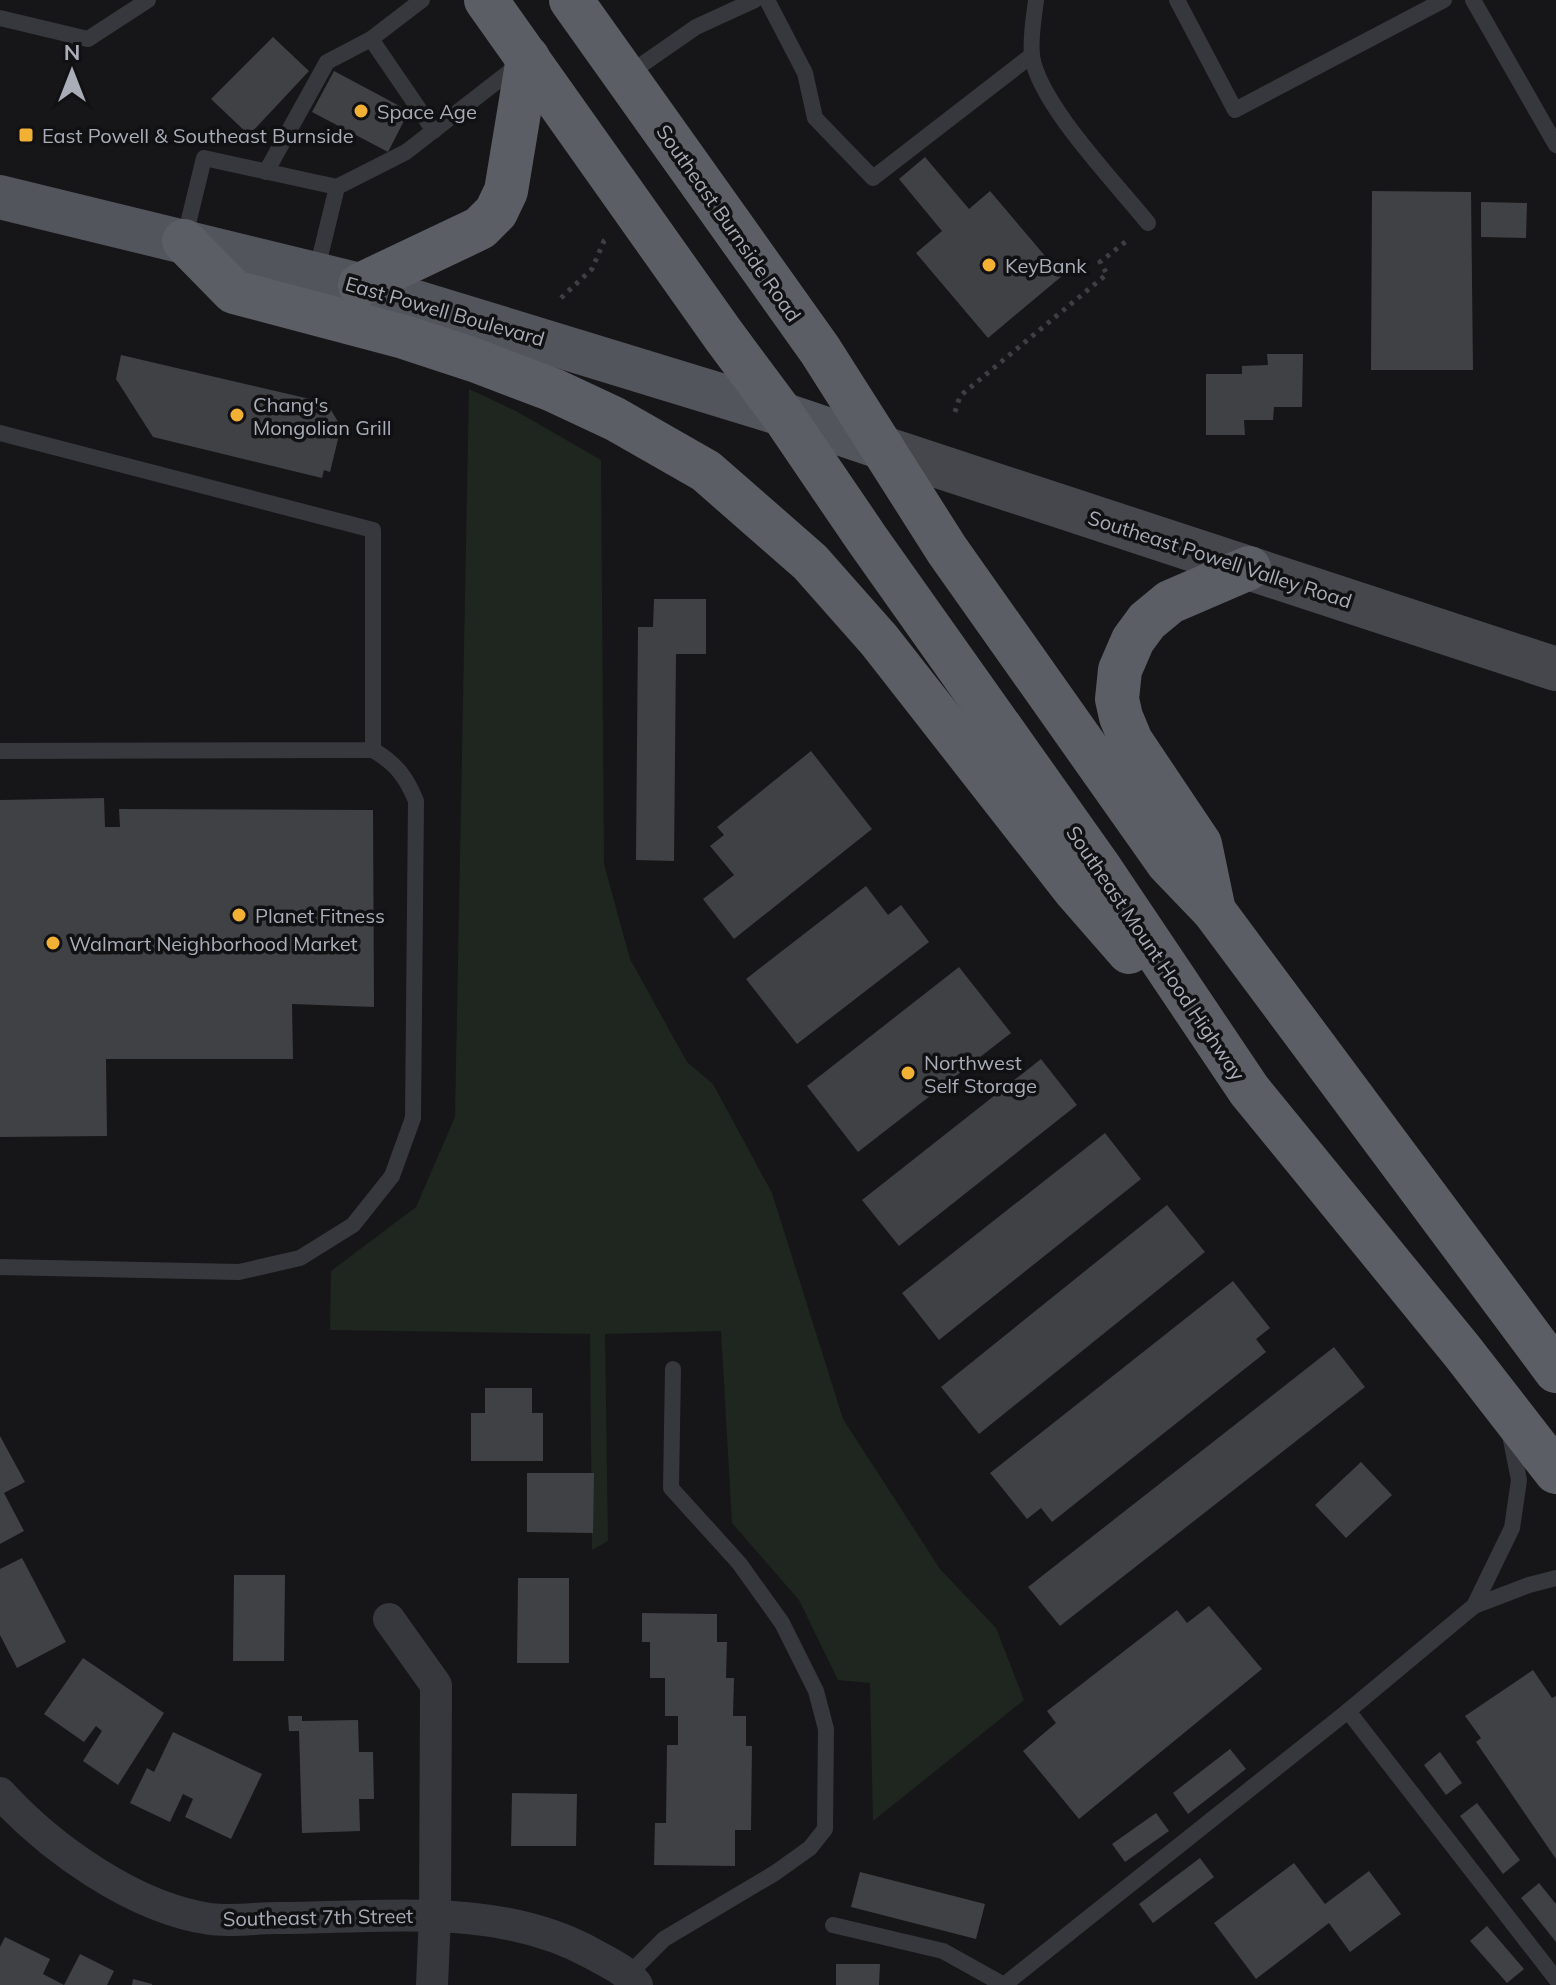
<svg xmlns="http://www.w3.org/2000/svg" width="1556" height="1985" viewBox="0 0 1556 1985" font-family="Mulish,sans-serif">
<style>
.green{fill:#1e261f}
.building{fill:#404145}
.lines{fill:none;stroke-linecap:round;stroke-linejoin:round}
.path{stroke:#3d3f44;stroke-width:5;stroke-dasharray:4 6;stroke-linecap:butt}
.service{stroke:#37383d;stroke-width:16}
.minor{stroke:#37383d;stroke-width:32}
.secondary{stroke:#45474d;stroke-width:44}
.primary{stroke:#53555c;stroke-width:44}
.trunk{stroke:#5b5e65;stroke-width:44}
.poi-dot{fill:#f2b134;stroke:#111113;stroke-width:3}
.labels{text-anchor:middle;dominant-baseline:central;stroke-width:7;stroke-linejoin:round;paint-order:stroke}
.poi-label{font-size:20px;fill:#a8adb8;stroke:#111113;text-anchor:start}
.street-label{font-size:20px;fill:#a8adb8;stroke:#111113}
</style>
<rect width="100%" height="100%" fill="#161618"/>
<!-- green -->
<polygon class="green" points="469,389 516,411 601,460 604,864 630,959 687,1062 713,1084 772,1193 843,1419 940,1569 996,1628 1024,1700 873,1821 870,1683 838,1680 799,1600 732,1523 721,1331 605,1334 608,1541 592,1550 590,1334 330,1330 331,1271 416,1207 455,1117"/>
<!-- building -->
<g class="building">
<polygon points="273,37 309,71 249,135 211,99"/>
<polygon points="334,71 409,111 388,152 312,112"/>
<polygon points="925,157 969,209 990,191 1062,276 988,338 916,253 942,231 899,179"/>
<polygon points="1372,191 1471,192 1473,370 1371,370"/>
<polygon points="1481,202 1527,203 1526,238 1481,237"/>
<polygon points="1267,354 1303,354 1302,407 1274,407 1273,420 1244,420 1245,435 1206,435 1206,374 1242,374 1242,366 1268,365"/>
<polygon points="121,355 327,403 341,427 330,472 324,470 322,478 153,437 116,379"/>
<polygon points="654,599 706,599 706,654 676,654 674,861 636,860 638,627 653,627"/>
<polygon points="811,751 872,829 734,939 703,899 734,875 710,846 724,835 717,827"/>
<polygon points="104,798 105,827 120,827 119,809 373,810 374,1007 292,1004 293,1059 106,1059 107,1136 0,1137 0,800"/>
<polygon points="866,886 888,915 901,905 929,942 797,1044 746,979"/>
<polygon points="959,967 1011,1033 858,1152 807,1086"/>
<polygon points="1041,1059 1077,1105 899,1246 862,1200"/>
<polygon points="1105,1133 1141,1179 939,1340 902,1293"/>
<polygon points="1167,1205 1205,1252 979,1434 941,1387"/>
<polygon points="1233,1281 1270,1328 1256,1339 1266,1352 1052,1522 1041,1508 1027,1519 990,1473"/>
<polygon points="1334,1347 1365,1387 1060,1626 1028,1587"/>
<polygon points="485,1388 532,1388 532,1413 543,1413 543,1461 471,1461 471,1413 485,1413"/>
<polygon points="0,1436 25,1482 4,1493 24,1531 0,1544"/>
<polygon points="1361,1462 1392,1495 1346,1538 1315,1505"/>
<polygon points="527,1473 594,1473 593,1533 527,1532"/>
<polygon points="22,1558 66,1642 17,1668 0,1635 0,1569"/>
<polygon points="234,1575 285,1575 284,1661 233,1661"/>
<polygon points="518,1578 569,1578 569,1663 517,1663"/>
<polygon points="1209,1606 1262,1669 1079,1819 1023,1751 1056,1723 1047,1711 1177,1610 1187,1623"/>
<polygon points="642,1613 717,1614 717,1642 727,1642 726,1678 734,1678 733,1716 746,1716 746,1746 752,1746 751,1830 735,1830 735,1866 654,1865 655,1823 666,1823 667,1745 678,1745 678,1716 665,1716 665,1678 650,1678 650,1642 642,1642"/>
<polygon points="83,1658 164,1713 118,1785 83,1761 102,1731 96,1726 84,1742 44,1714"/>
<polygon points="1533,1670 1552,1698 1556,1696 1556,1859 1476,1742 1481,1738 1465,1716"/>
<polygon points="288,1716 302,1716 302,1721 358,1720 359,1752 373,1752 374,1799 359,1799 360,1831 302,1833 299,1731 289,1731"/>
<polygon points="173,1732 262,1774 231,1839 185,1817 193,1799 183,1794 170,1822 130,1803 147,1768 154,1772"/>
<polygon points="1230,1749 1246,1769 1188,1814 1173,1793"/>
<polygon points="1440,1752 1462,1783 1446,1795 1424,1765"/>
<polygon points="512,1793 577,1794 576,1846 511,1846"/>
<polygon points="1477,1803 1520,1860 1503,1874 1460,1816"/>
<polygon points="1156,1813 1169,1831 1125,1862 1112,1844"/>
<polygon points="1200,1858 1214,1877 1153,1923 1139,1904"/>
<polygon points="1294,1863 1325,1904 1369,1871 1401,1914 1350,1952 1329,1923 1256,1979 1214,1923"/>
<polygon points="860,1872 985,1904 976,1939 851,1907"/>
<polygon points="1539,1883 1556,1904 1556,1942 1521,1898"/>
<polygon points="1487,1926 1524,1969 1507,1983 1470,1941"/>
<polygon points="5,1937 50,1959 43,1974 64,1985 0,1985 0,1947"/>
<polygon points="80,1954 114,1971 107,1985 64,1985"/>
<polygon points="836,1964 880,1964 879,1985 836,1985"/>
<polygon points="133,1979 152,1984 152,1985 132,1985"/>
</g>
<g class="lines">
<!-- path -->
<g class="path">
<polyline points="561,298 592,269 604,241 609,237"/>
<polyline points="955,412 960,396 1107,274 1100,262 1129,239"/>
</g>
<!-- service -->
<g class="service">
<polyline points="422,0 371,39 434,131"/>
<polyline points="767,0 805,73 815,118 873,178 1032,55"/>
<path d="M1036,0C1034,17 1030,38 1032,56C1039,104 1116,183 1148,223"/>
<polyline points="1177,0 1235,110 1444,0"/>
<polyline points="1473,0 1556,145"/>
<polyline points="0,18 88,39 148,0"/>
<polyline points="627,75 696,27 755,0"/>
<polyline points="266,172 327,62 371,39"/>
<polyline points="337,187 406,152 517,66"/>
<polyline points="184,240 204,158 337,187 316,273"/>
<polyline points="0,433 373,530 373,750 0,751"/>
<path d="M0,1267L239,1272L300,1258L353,1225L392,1176L413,1118L416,801C406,776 395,763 373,750"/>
<polyline points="1474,1606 1512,1528 1519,1480 1510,1435"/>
<polyline points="1348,1711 1474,1606 1529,1585 1556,1578"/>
<polyline points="833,1925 943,1951 1004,1985"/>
<polyline points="629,1974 664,1939 775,1873 810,1848 825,1829 826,1729 816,1691 782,1623 739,1563 671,1488 673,1369"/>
<polyline points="1004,1985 1348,1711 1556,1979"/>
</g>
<!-- minor -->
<g class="minor">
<polyline points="389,1619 436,1685 435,1916 432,1985"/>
<path d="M0,1793C50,1848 134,1908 210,1919C232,1922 256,1918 277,1918C382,1918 498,1901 593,1954C609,1963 626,1970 637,1985"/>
</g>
<!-- secondary -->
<polyline class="secondary" points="883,448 1556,669"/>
<!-- primary -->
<polyline class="primary" points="0,197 360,285 782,414 883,448"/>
<!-- trunk -->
<g class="trunk">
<polyline points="486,0 724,336 782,414 867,539 1100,868 1249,1090 1462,1351 1556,1472"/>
<polyline points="571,0 820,350 947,550 1168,863 1214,911 1556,1371"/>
<polyline points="184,241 234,292 404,337 474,360 553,390 615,419 706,471 810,562 879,640 1074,889 1129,952"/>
<polyline points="360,285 480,228 496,212 506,191 528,58"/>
<polyline points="1214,911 1200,844 1131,741 1121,717 1117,699 1120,670 1133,640 1147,621 1170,602 1249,568"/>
</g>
</g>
<!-- markers -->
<g class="poi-dot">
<circle cx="361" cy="111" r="8"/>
<rect x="18" y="127" width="16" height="16" rx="4"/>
<circle cx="989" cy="265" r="8"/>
<circle cx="237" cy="415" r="8"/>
<circle cx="239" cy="915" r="8"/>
<circle cx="53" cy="943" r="8"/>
<circle cx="908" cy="1073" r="8"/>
</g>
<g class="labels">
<!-- poi labels -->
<g class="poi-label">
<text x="377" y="111">Space Age</text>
<text x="42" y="135">East Powell &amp; Southeast Burnside</text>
<text x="1005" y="265">KeyBank</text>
<text x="253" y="404">Chang's<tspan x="253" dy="23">Mongolian Grill</tspan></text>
<text x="255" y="915">Planet Fitness</text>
<text x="69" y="943">Walmart Neighborhood Market</text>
<text x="924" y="1062">Northwest<tspan x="924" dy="23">Self Storage</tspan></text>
</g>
<!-- street labels -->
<g class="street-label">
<text transform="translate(729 223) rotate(55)">Southeast Burnside Road</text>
<text transform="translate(445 311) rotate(16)">East Powell Boulevard</text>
<text transform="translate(1220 559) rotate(18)">Southeast Powell Valley Road</text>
<text transform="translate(1156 953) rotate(56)">Southeast Mount Hood Highway</text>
<text transform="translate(318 1917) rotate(-1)">Southeast 7th Street</text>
</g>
</g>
<!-- north arrow -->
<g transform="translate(72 72)" stroke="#111113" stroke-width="6" paint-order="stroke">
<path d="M0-6L14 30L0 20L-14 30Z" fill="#a8adb8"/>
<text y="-12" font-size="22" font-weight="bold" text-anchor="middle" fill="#a8adb8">N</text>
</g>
</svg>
